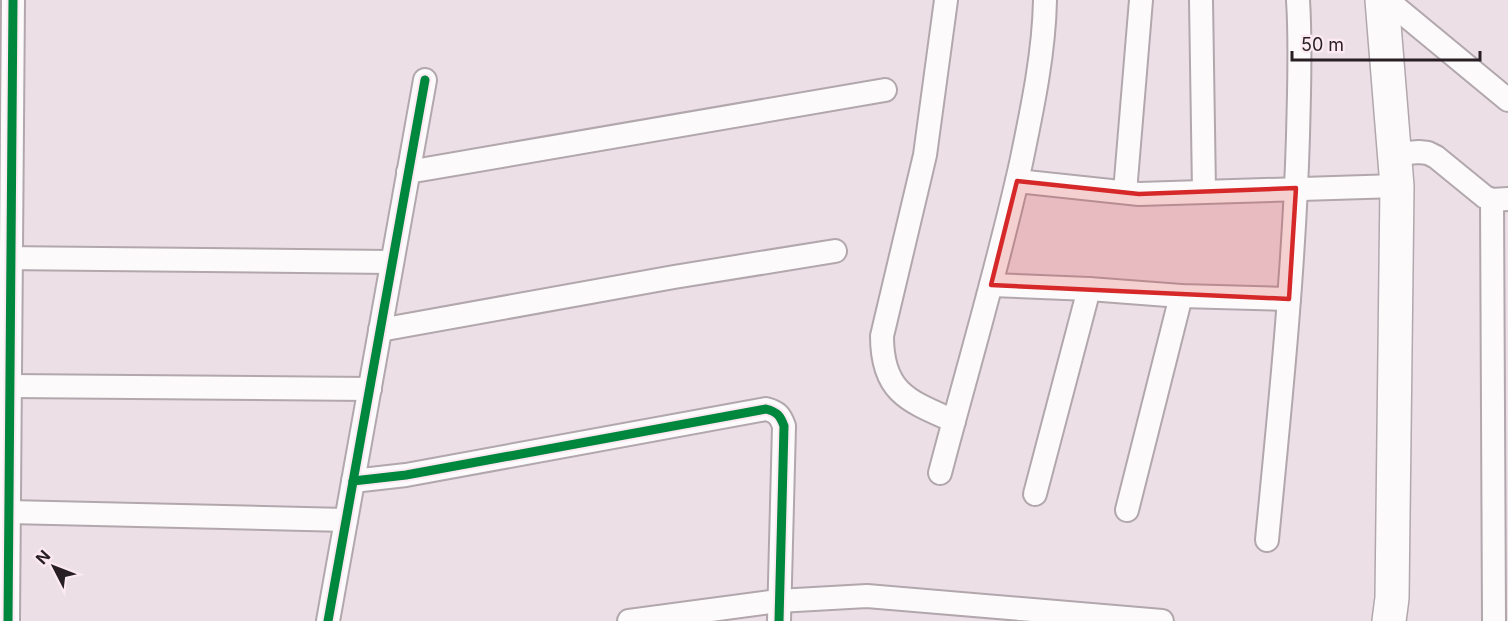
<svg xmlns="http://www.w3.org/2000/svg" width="1508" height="621" viewBox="0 0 1508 621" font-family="Inter,sans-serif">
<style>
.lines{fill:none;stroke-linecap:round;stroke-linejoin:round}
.minor-casing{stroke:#b1a7ac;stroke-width:26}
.secondary-casing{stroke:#b1a7ac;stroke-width:36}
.minor{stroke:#fcfafb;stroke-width:22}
.secondary{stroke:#fcfafb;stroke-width:33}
.cycleway-casing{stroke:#fce9f2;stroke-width:13}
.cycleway{stroke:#00873e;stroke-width:9}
.marked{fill:#d62828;fill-opacity:0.2;stroke:#d62828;stroke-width:4.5;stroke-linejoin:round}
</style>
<rect width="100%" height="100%" fill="#ece0e6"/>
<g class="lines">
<defs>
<g id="minor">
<path d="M946,0L925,155L882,336C882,392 908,401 954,421"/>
<polyline points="1201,0 1204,191"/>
<polyline points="1387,0 1508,100"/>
<polyline points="1395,154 1419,152 1428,153 1436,157 1485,197 1492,200 1508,199"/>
<polyline points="408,172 885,90"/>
<polyline points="1017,181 1139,194 1397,186"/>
<polyline points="1125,192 1141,0"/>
<polyline points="1492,200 1494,621"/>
<polyline points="0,258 392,262"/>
<polyline points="991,285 1089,289 1181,296 1289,299"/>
<polyline points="380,330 674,277 835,251"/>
<polyline points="10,386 370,389"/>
<path d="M940,473C967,370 998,267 1021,163C1032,110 1044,54 1045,0"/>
<path d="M353,481L406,475L766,409C777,412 780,415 784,426L779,621"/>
<polyline points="1035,494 1089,289"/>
<polyline points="1127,510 1181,296"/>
<polyline points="9,512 346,520"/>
<path d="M1267,540C1280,406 1294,271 1298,136C1299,91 1301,45 1298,0"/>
<polyline points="8,621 13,0"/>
<polyline points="328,621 425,80"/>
<polyline points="629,621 778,601 867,596 1162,621"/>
</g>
<polyline id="secondary" points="1382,0 1397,186 1392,598 1389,621"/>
</defs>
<!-- minor casing -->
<use href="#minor" class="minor-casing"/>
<!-- secondary casing -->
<use href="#secondary" class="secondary-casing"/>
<!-- minor -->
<use href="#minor" class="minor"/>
<!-- secondary -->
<use href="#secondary" class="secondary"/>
<defs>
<g id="cycleway">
<path d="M353,481L406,475L766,409C777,412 780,415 784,426L779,621"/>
<polyline points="8,621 13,0"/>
<polyline points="328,621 425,80"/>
</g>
</defs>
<!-- cycleway casing -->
<use href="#cycleway" class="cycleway-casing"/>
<!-- cycleway -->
<use href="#cycleway" class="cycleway"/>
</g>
<!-- marked area -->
<path class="marked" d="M1017,181L1139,194L1296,188L1289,299L991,285Z"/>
<!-- north arrow -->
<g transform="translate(54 567) rotate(312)" stroke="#fce9f2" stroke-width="4.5" paint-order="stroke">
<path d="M0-4.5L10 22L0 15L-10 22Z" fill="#281f24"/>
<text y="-9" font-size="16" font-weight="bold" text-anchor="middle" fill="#281f24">N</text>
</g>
<!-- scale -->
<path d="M1292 51v9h188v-9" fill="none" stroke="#281f24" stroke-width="3"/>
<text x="1301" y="51" font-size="18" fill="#281f24" stroke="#fce9f2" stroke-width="4.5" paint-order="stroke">50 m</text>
</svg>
